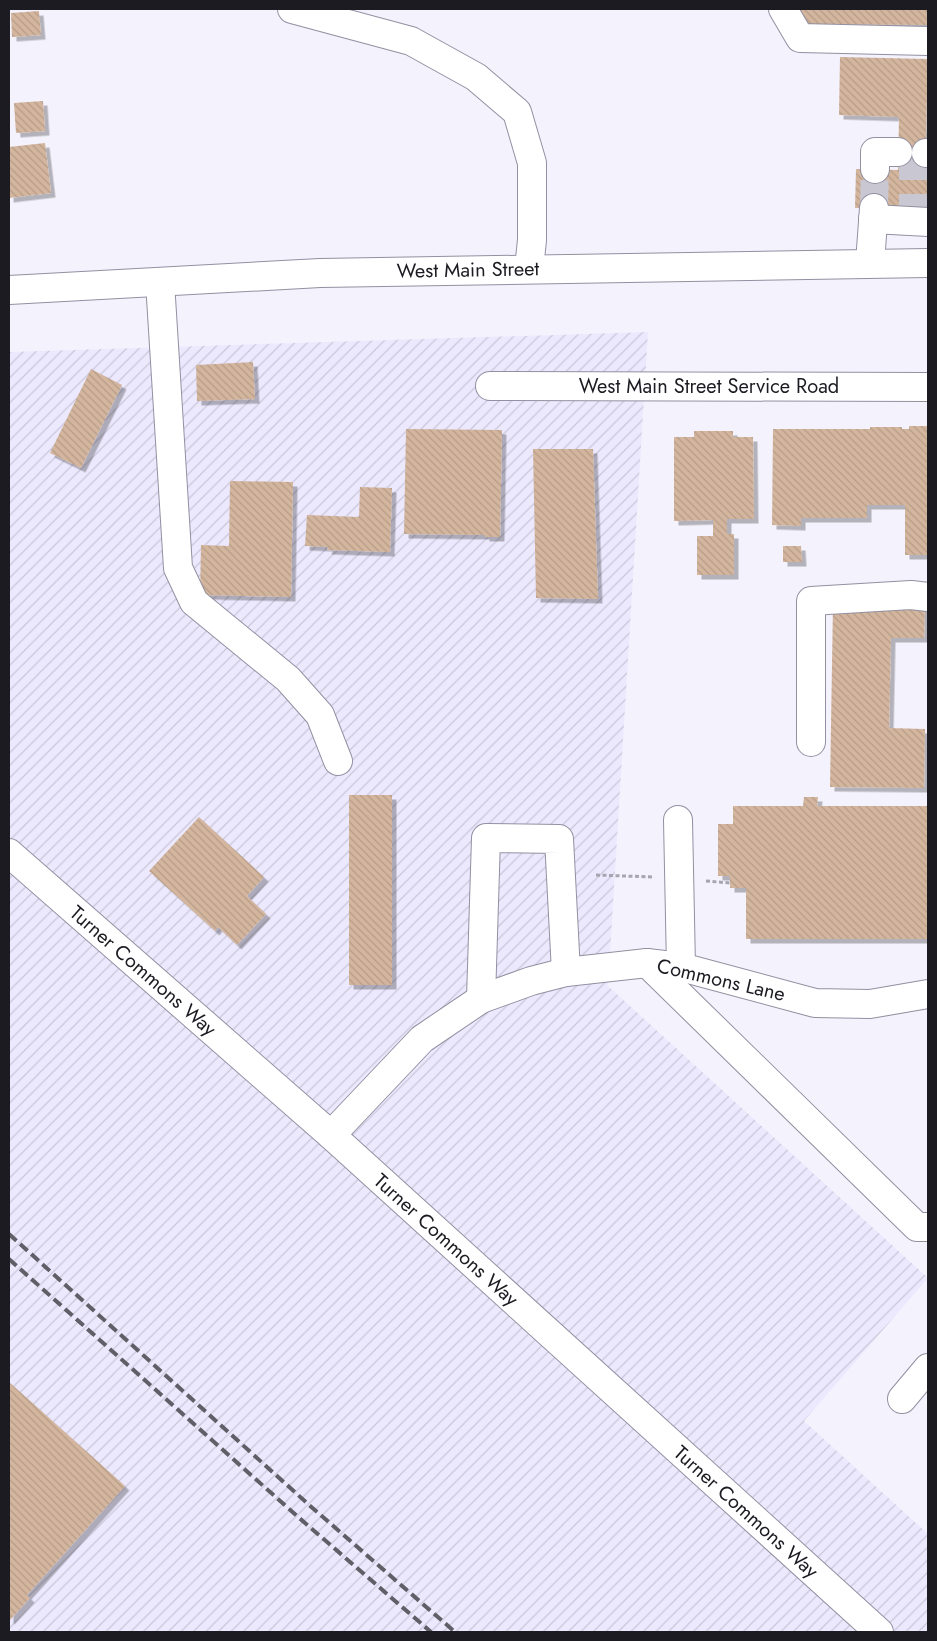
<svg xmlns="http://www.w3.org/2000/svg" width="937" height="1641" viewBox="0 0 937 1641" font-family="Jost,sans-serif">
<style>
.industrial{fill:url(#industrial-furrows)}
.building{fill:url(#building-back-hatch);filter:url(#shadow)}
.lines{fill:none;stroke-linecap:round;stroke-linejoin:round}
.minor-tunnel{stroke:#c9c7d1;stroke-width:28;stroke-dasharray:28 14;stroke-linecap:butt}
.minor-casing{stroke:#9290a1;stroke-width:30}
.major-casing{stroke:#9290a1;stroke-width:30}
.path{stroke:#a7a5af;stroke-width:3;stroke-dasharray:4 2.5;stroke-linecap:butt}
.minor{stroke:#fff;stroke-width:28}
.major{stroke:#fff;stroke-width:28}
.rail{stroke:#605f67;stroke-width:4;stroke-dasharray:10 5;stroke-linecap:butt}
.labels{text-anchor:middle;dominant-baseline:central;stroke-width:5;stroke-linejoin:round;paint-order:stroke}
.street-label{font-size:20px;fill:#1c1b22;stroke:#fff}
</style>
<defs>
<pattern id="industrial-furrows" width="10" height="10" patternUnits="userSpaceOnUse" patternTransform="scale(1.25)"><rect width="10" height="10" fill="#ece9fe"/><path d="M-1 1l2-2M0 10L10 0M9 11l2-2" fill="none" stroke="#cac7d9"/></pattern>
<pattern id="building-back-hatch" width="6" height="6" patternUnits="userSpaceOnUse" patternTransform="scale(1.25)"><rect width="6" height="6" fill="#d4b69e"/><path d="M-1 5l2 2M0 0l6 6M5-1l2 2" fill="none" stroke="#b59c88"/></pattern>
<filter id="shadow"><feDropShadow dx="4.5" dy="4.5" stdDeviation="0" flood-color="#0004"/></filter>
</defs>
<rect width="100%" height="100%" fill="#f4f2fd"/>
<!-- industrial -->
<polygon class="industrial" points="648,332 608,986 928,1278 804,1421 928,1534 928,1632 9,1632 9,352"/>
<!-- building -->
<g class="building">
<polygon points="794,9 928,9 928,25 794,24"/>
<polygon points="39,11 41,35 12,37 11,13"/>
<polygon points="840,57 928,59 925,171 928,171 928,209 855,208 856,169 898,170 899,117 839,115"/>
<polygon points="43,101 45,131 16,133 14,103"/>
<polygon points="45,143 51,193 9,198 9,147"/>
<polygon points="253,362 255,399 197,401 196,365"/>
<polygon points="91,369 122,385 81,468 50,453"/>
<polygon points="909,426 928,426 928,555 905,555 905,505 867,505 867,518 801,518 801,526 772,525 773,429 870,429 870,427 902,427 902,429 909,429"/>
<polygon points="406,429 502,430 500,537 485,537 485,535 404,534"/>
<polygon points="694,431 733,431 733,437 753,437 754,519 727,519 727,534 734,534 734,575 697,575 697,536 713,536 713,520 674,521 674,437 694,437"/>
<polygon points="533,449 593,449 598,599 536,598"/>
<polygon points="230,481 293,482 291,597 200,595 201,545 229,546"/>
<polygon points="360,487 392,488 390,552 327,550 328,547 305,546 307,515 359,517"/>
<polygon points="783,546 801,546 802,562 783,562"/>
<polygon points="833,604 925,605 924,638 891,638 889,728 925,729 924,788 830,787"/>
<rect x="349" y="795" width="43" height="190"/>
<polygon points="804,797 818,797 817,806 928,806 928,939 746,939 746,888 730,888 730,876 718,876 718,824 733,824 733,806 803,806"/>
<polygon points="199,817 264,877 247,896 266,914 237,945 218,927 215,931 149,871"/>
<polygon points="9,1382 125,1486 27,1595 30,1598 10,1620 9,1618"/>
</g>
<g class="lines">
<!-- minor-tunnel -->
<g class="minor-tunnel">
<polyline points="913,152 913,209"/>
<polyline points="874,208 875,169"/>
</g>
<defs>
<g id="minor">
<polyline points="292,9 411,41 476,77 517,112 532,163 532,240 529,269"/>
<polyline points="783,9 800,38 928,41"/>
<polyline points="926,153 928,153"/>
<polyline points="875,169 875,152 898,152"/>
<polyline points="873,219 928,222"/>
<polyline points="870,263 874,208"/>
<polyline points="160,282 178,568 194,602 288,679 320,715 338,761"/>
<polyline points="490,386 928,387"/>
<polyline points="811,742 811,601 911,595 928,597"/>
<polyline points="678,820 681,967"/>
<polyline points="9,853 331,1135 879,1632"/>
<polyline points="647,963 917,1227 928,1227"/>
<polyline points="481,999 486,838 559,839 566,972"/>
<polyline points="331,1135 422,1039 481,999 531,981 566,972 647,963 681,967 815,1003 870,1004 928,994"/>
<polyline points="902,1399 928,1368"/>
</g>
<polyline id="major" points="9,290 320,273 928,263"/>
</defs>
<!-- minor casing -->
<use href="#minor" class="minor-casing"/>
<!-- major casing -->
<use href="#major" class="major-casing"/>
<!-- path -->
<g class="path">
<polyline points="596,875 653,877"/>
<polyline points="706,881 730,883"/>
</g>
<!-- minor -->
<use href="#minor" class="minor"/>
<!-- major -->
<use href="#major" class="major"/>
<!-- rail -->
<g class="rail">
<polyline points="9,1234 308,1504 455,1632"/>
<polyline points="9,1259 297,1516 431,1632"/>
</g>
</g>
<g class="labels">
<!-- street labels -->
<g class="street-label">
<text transform="translate(468 270) rotate(-1)">West Main Street</text>
<text x="709" y="386">West Main Street Service Road</text>
<text transform="translate(143 971) rotate(41)">Turner Commons Way</text>
<text transform="translate(721 980) rotate(13)">Commons Lane</text>
<text transform="translate(446 1240) rotate(42)">Turner Commons Way</text>
<text transform="translate(746 1512) rotate(42)">Turner Commons Way</text>
</g>
</g>
<!-- border -->
<rect width="937" height="1641" fill="none" stroke="#1c1b22" stroke-width="20"/>
</svg>
